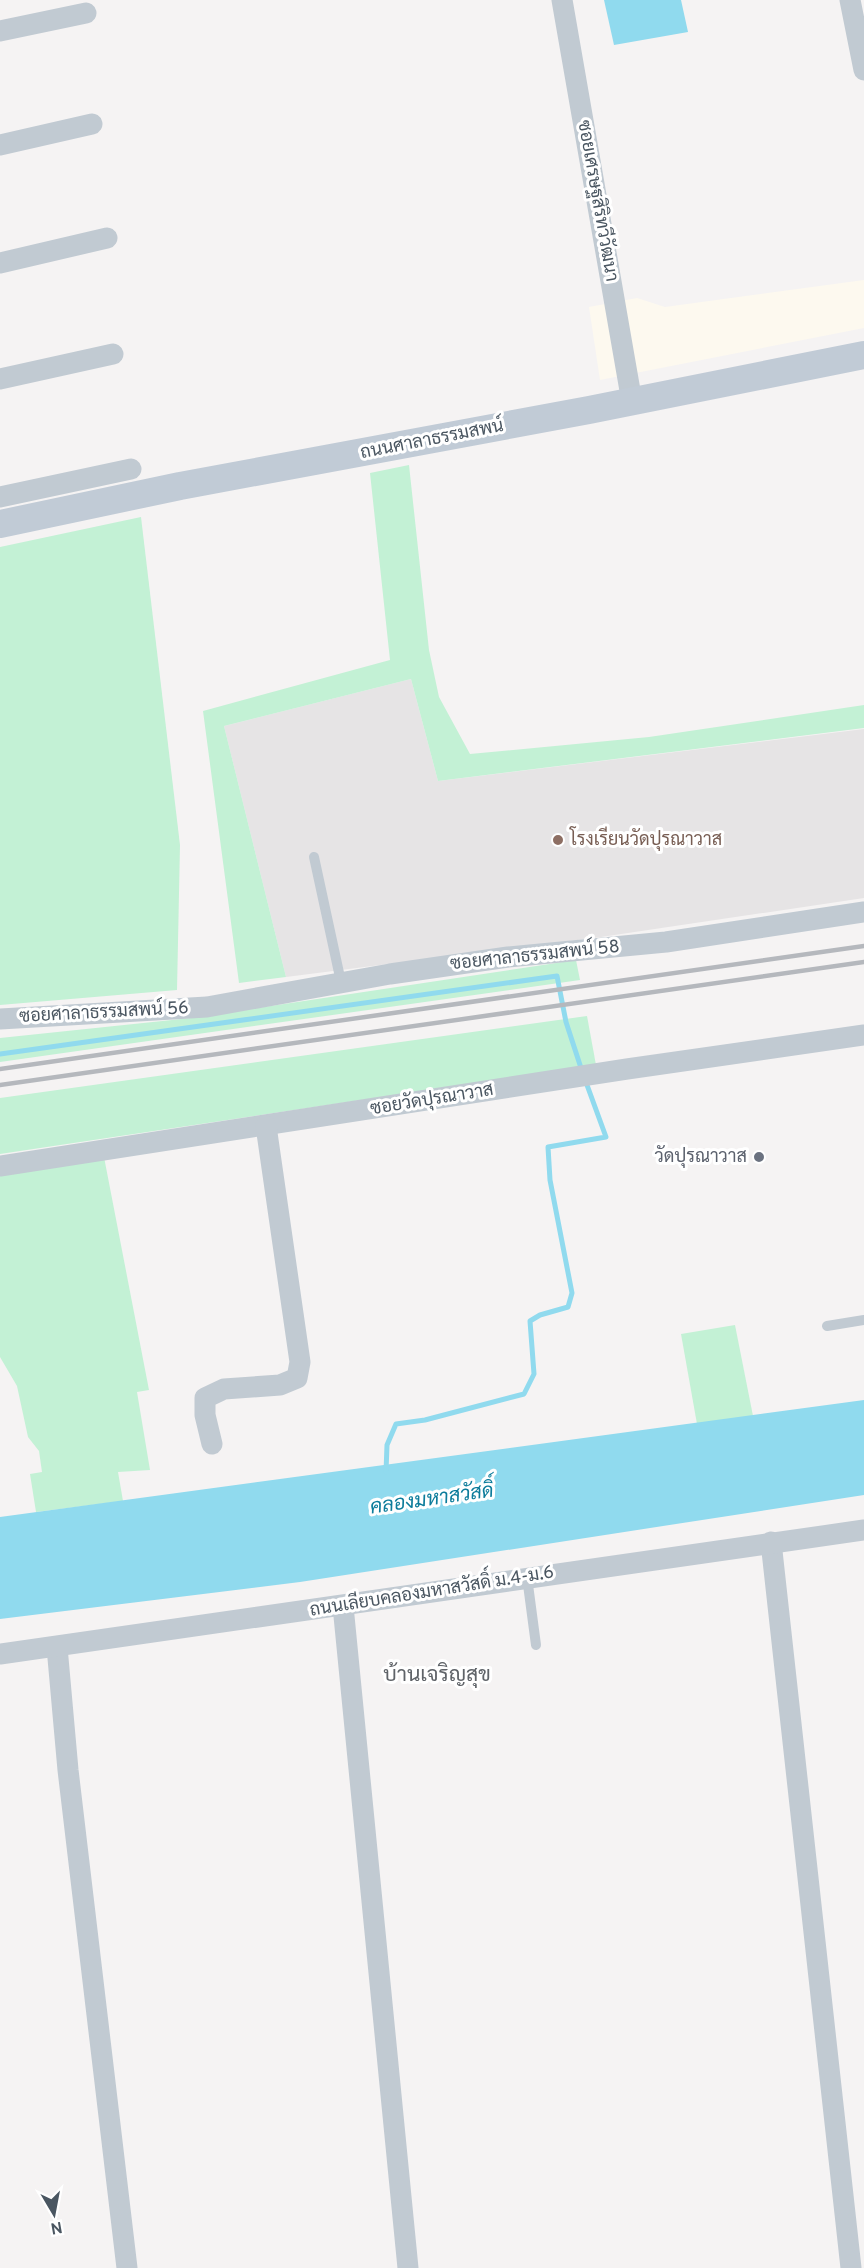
<svg xmlns="http://www.w3.org/2000/svg" width="864" height="2268" viewBox="0 0 864 2268" font-family="Overpass,Sarabun,sans-serif">
<style>
.commercial{fill:#fdf9ef}
.education{fill:#e6e4e5}
.green{fill:#c3f1d5}
.water{fill:#90daee}
.lines{fill:none;stroke-linecap:round;stroke-linejoin:round}
.stream{stroke:#90daee;stroke-width:5}
.lane{stroke:#c1cad2;stroke-width:10}
.street{stroke:#c1cad2;stroke-width:21}
.secondary{stroke:#c1cbd6;stroke-width:28}
.rail{stroke:#b5b8bd;stroke-width:4.5}
.education-dot{fill:#8d6e63;stroke:#fff;stroke-width:2}
.worship-dot{fill:#6b7280;stroke:#fff;stroke-width:2}
.labels{text-anchor:middle;dominant-baseline:central;stroke-width:6;stroke-linejoin:round;paint-order:stroke}
.street-label{font-size:18px;fill:#4a5661;stroke:#fff}
.education-label{font-size:18px;fill:#785e54;stroke:#fff;text-anchor:start}
.worship-label{font-size:18px;fill:#5b616d;stroke:#fff;text-anchor:end}
.water-label{font-size:20px;font-style:italic;fill:#0c7c9b;stroke:#fff}
.quarter-label{font-size:21px;fill:#5f6368;stroke:#fff}
</style>
<rect width="100%" height="100%" fill="#f5f3f3"/>
<!-- commercial -->
<polygon class="commercial" points="864,280 864,328 600,380 589,307 637,298 665,307"/>
<!-- education -->
<polygon class="education" points="411,679 438,781 864,729 864,898 601,937 286,977 224,726"/>
<!-- green -->
<g class="green">
<polygon points="409,465 429,650 439,697 470,754 649,737 864,705 864,728 438,781 411,679 224,726 286,977 239,983 203,711 390,660 370,473"/>
<polygon points="141,517 180,845 177,990 0,1005 0,547"/>
<polygon points="576,960 580,980 0,1062 0,1038 191,1018"/>
<polygon points="587,1016 596,1065 0,1154 0,1098"/>
<polygon points="104,1157 149,1390 137,1392 150,1470 118,1472 123,1501 36,1512 30,1474 42,1472 39,1451 28,1437 17,1386 0,1357 0,1172"/>
<polygon points="735,1325 753,1416 697,1424 681,1334"/>
</g>
<!-- water -->
<g class="water">
<polygon points="604,0 681,0 688,32 614,45"/>
<polygon points="864,1400 864,1495 300,1582 0,1619 0,1517"/>
</g>
<g class="lines">
<!-- stream -->
<g class="stream">
<polyline points="0,1054 557,976 566,1022 581,1068"/>
<polyline points="386,1472 387,1445 396,1424 425,1420 524,1394 534,1374 530,1321 540,1315 568,1307 572,1293 550,1180 548,1147 606,1137 587,1085"/>
</g>
<!-- lane -->
<g class="lane">
<polyline points="314,857 341,982"/>
<polyline points="827,1326 864,1320"/>
<polyline points="527,1577 536,1645"/>
</g>
<!-- street -->
<g class="street">
<polyline points="562,0 632,402"/>
<polyline points="850,0 864,70"/>
<polyline points="0,31 86,13"/>
<polyline points="0,145 92,124"/>
<polyline points="0,263 107,238"/>
<polyline points="0,379 113,354"/>
<polyline points="0,497 131,469"/>
<polyline points="0,1019 207,1007 390,974 508,957 666,942 864,912"/>
<polyline points="0,1166 627,1069 864,1035"/>
<polyline points="212,1444 205,1415 205,1398 224,1389 280,1385 297,1378 300,1362 266,1126"/>
<polyline points="771,1542 851,2268"/>
<polyline points="343,1606 408,2268"/>
<polyline points="57,1647 68,1770 127,2268"/>
<polyline points="0,1654 864,1530"/>
</g>
<!-- secondary -->
<polyline class="secondary" points="0,524 180,486 589,410 864,355"/>
<!-- rail -->
<g class="rail">
<polyline points="0,1069 864,946"/>
<polyline points="0,1085 864,962"/>
</g>
</g>
<!-- markers -->
<circle class="education-dot" cx="558" cy="840" r="6"/>
<circle class="worship-dot" cx="759" cy="1157" r="6"/>
<g class="labels">
<!-- street labels -->
<g class="street-label">
<text transform="translate(597 201) rotate(80)">ซอยเศรษฐสิริทวีวัฒนา</text>
<text transform="translate(432 440) rotate(-11)">ถนนศาลาธรรมสพน์</text>
<text transform="translate(535 956) rotate(-6)">ซอยศาลาธรรมสพน์ 58</text>
<text transform="translate(104 1013) rotate(-3)">ซอยศาลาธรรมสพน์ 56</text>
<text transform="translate(432 1100) rotate(-9)">ซอยวัดปุรณาวาส</text>
<text transform="translate(432 1592) rotate(-9)">ถนนเลียบคลองมหาสวัสดิ์ ม.4-ม.6</text>
</g>
<!-- education labels -->
<g class="education-label">
<text x="570" y="840">โรงเรียนวัดปุรณาวาส</text>
</g>
<!-- worship labels -->
<g class="worship-label">
<text x="747" y="1157">วัดปุรณาวาส</text>
</g>
<!-- water labels -->
<g class="water-label">
<text transform="translate(432 1500) rotate(-8)">คลองมหาสวัสดิ์</text>
</g>
<!-- quarter labels -->
<g class="quarter-label">
<text x="437" y="1675">บ้านเจริญสุข</text>
</g>
</g>
<!-- north arrow -->
<g transform="translate(54 2214) rotate(170)" stroke="#ffffff" stroke-width="4.5" paint-order="stroke">
<path d="M0-4.5L10 22L0 15L-10 22Z" fill="#4a5661"/>
<text y="-9" font-size="16" font-weight="bold" text-anchor="middle" fill="#4a5661">N</text>
</g>
</svg>
